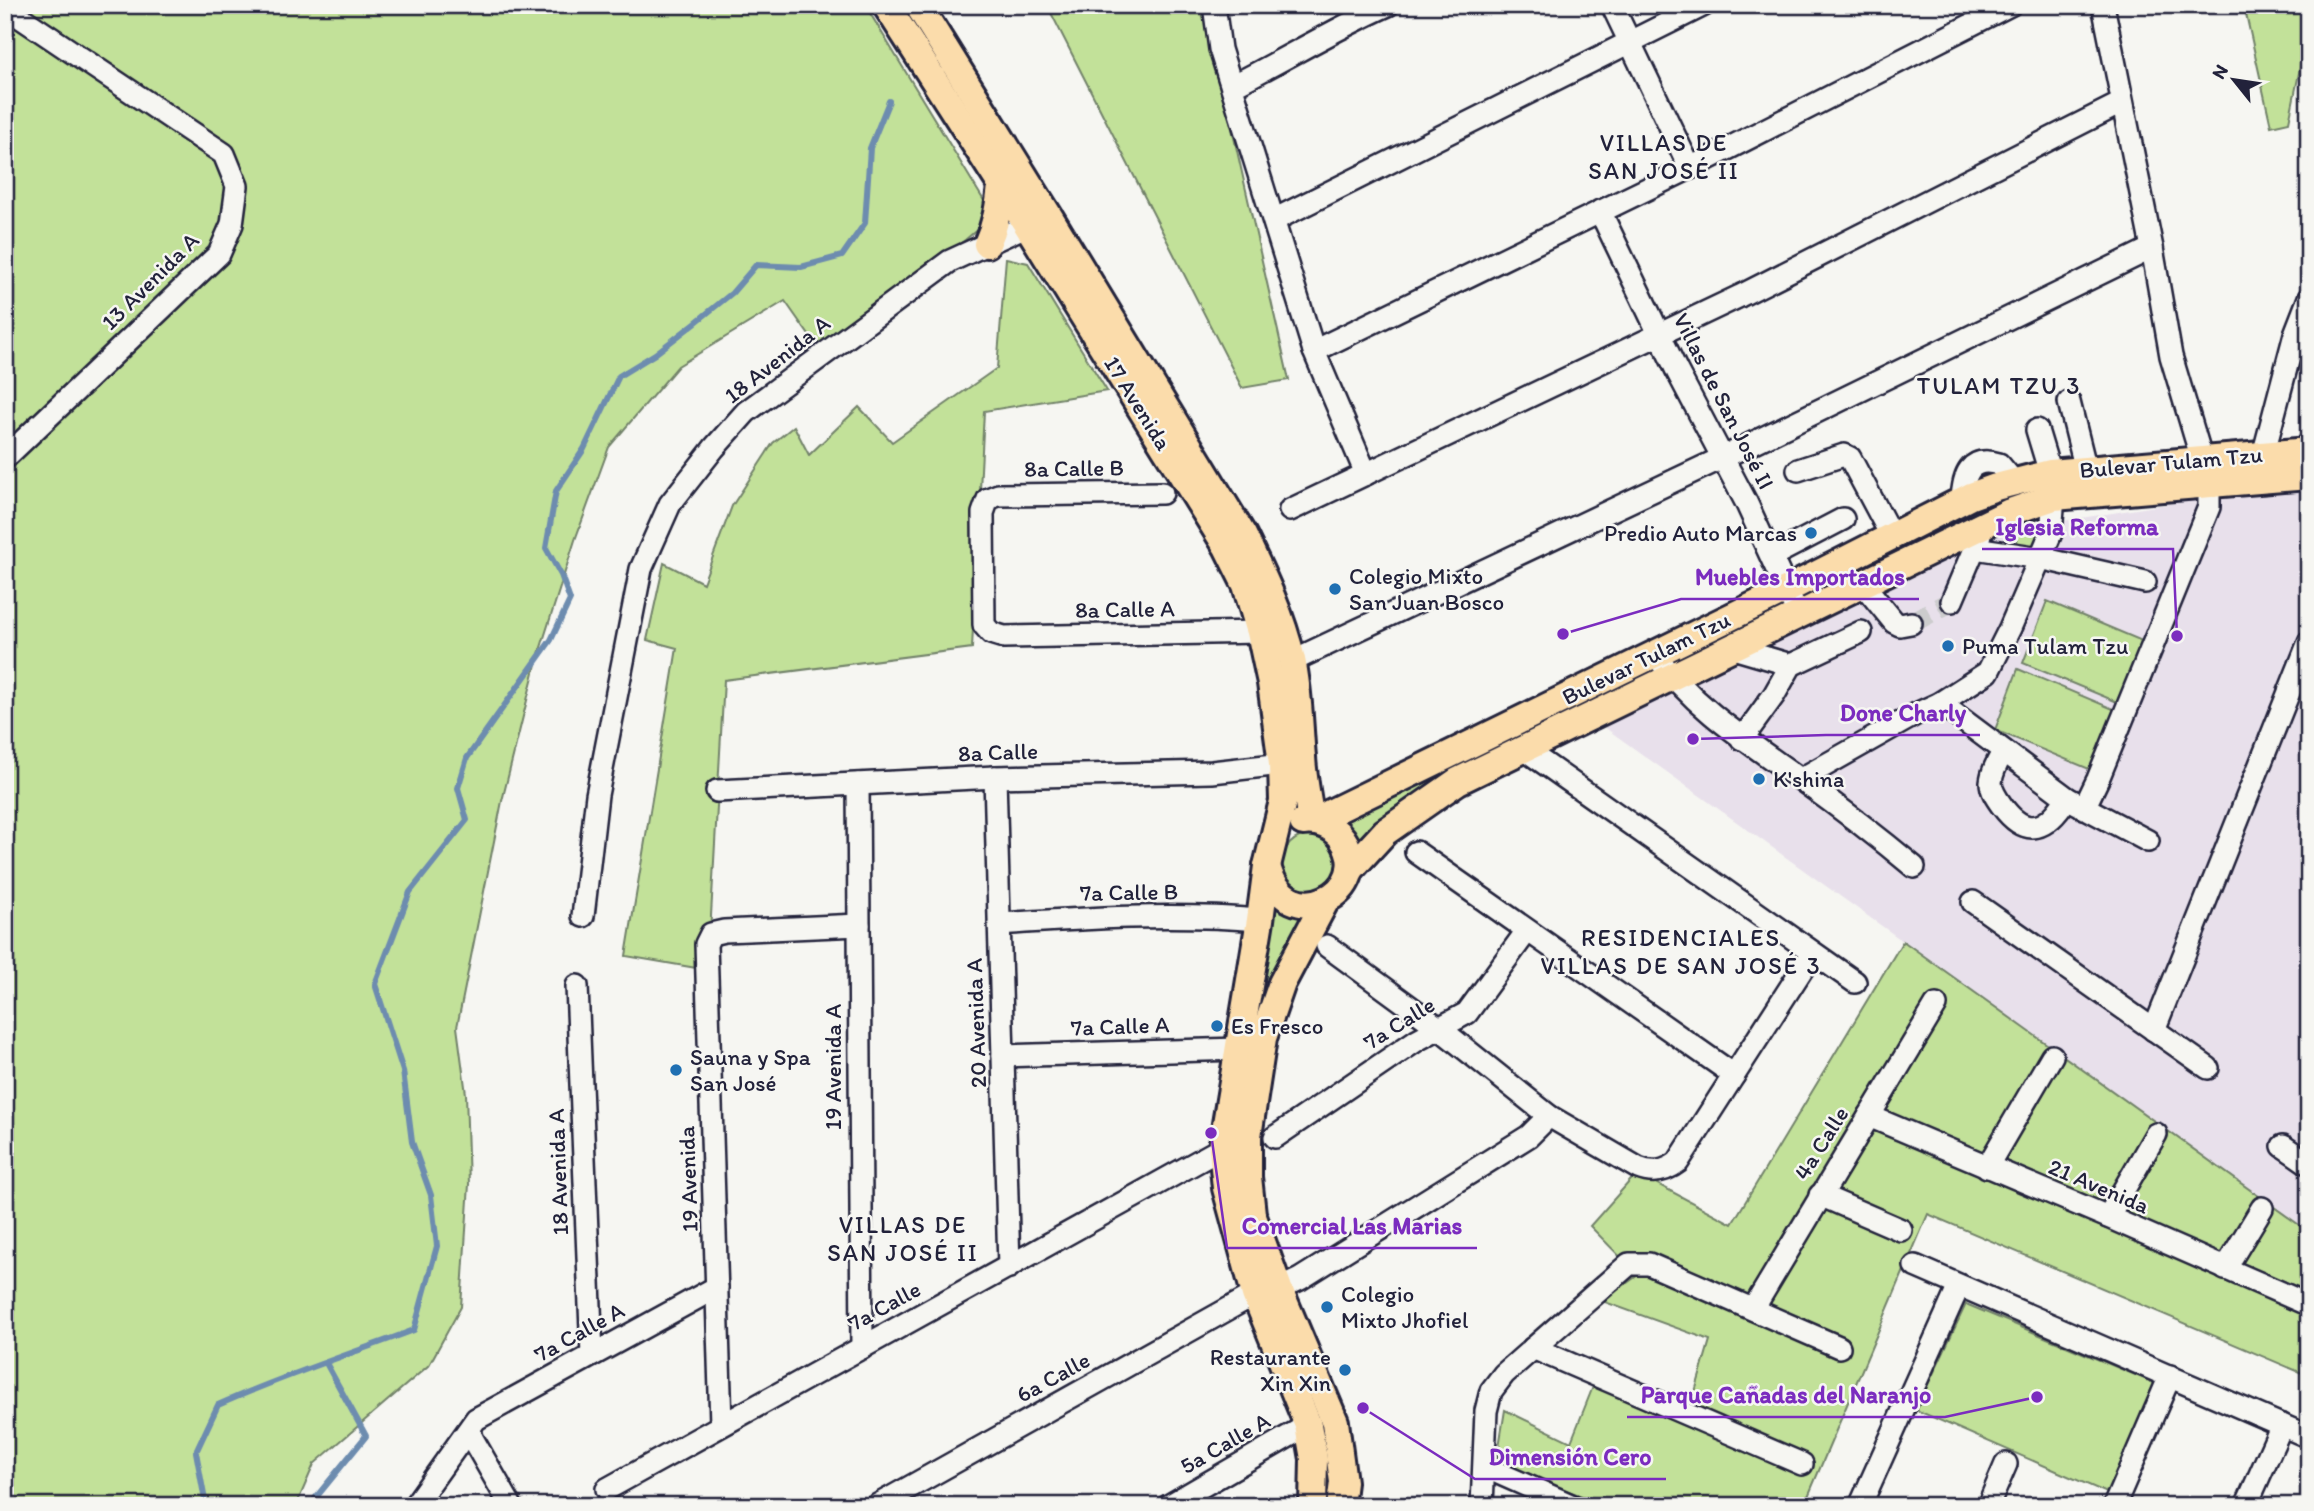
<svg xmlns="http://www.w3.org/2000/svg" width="2314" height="1511" viewBox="0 0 2314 1511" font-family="Itim,sans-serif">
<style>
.built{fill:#e8e0eb}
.green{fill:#c2e199;stroke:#72826a;stroke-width:2}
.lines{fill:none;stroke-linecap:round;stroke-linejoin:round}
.stream{stroke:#6d8caf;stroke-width:6}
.minor-tunnel{stroke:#cccccd;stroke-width:21;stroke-dasharray:21 10;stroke-linecap:butt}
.minor-casing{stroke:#22223b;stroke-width:26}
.major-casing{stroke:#22223b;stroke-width:32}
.minor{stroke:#f6f6f2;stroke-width:21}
.major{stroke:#fbdcab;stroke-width:26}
.poi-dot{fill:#1f6fb2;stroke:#f6f6f2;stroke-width:2.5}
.labels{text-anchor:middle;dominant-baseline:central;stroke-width:5;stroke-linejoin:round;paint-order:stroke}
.street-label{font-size:23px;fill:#22223b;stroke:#f6f6f2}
.poi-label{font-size:23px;fill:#22223b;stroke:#f6f6f2;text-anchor:start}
.neighbourhood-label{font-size:24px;letter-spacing:2px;fill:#22223b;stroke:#f6f6f2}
.leader{fill:none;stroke:#7b2cbf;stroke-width:2.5}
.callout-dot{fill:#7b2cbf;stroke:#f6f6f2;stroke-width:2.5}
.callout-label{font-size:24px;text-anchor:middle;font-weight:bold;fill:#7b2cbf;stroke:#f6f6f2;stroke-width:5;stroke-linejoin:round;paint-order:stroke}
</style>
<rect width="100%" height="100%" fill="#f6f6f2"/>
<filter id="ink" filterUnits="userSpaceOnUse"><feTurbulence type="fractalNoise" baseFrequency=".0143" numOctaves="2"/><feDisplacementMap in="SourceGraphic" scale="14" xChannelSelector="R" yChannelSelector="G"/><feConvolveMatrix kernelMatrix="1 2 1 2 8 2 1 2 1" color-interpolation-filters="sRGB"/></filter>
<g filter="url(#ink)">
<!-- built -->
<polygon class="built" points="2279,486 2309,486 2309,1232 1604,727 1983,534"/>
<!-- green -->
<g class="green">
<polygon points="5,5 865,5 989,209 979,228 965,240 818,348 785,301 678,366 609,447 575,540 537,660 502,801 457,1027 466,1094 469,1184 461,1307 429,1365 314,1464 296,1506 5,1506"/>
<polygon points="1047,5 1204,5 1289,380 1242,388"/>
<polygon points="2244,5 2309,5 2309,24 2289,122 2271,126"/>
<polygon points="1006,258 1028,263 1107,391 984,411 972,648 724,680 708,970 626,956 677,648 647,640 664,563 703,583 732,506 773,443 794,426 809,455 859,407 892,442 997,368"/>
<polygon points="2035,521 2044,530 2040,542 2022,552 2012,530"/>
<polygon points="2047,601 2147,643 2122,704 2023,663"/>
<polygon points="2018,669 2118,711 2094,771 1995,730"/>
<polygon points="1477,748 1479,756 1453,772 1355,855 1331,823"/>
<circle cx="1310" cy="863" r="28"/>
<polygon points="1273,889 1312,910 1250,1040"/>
<polygon points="1903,941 2309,1232 2309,1376 1928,1214 1804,1506 1610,1506 1496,1465 1505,1410 1571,1442 1598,1374 1688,1416 1710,1340 1602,1301 1638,1275 1590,1226 1637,1173 1732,1224"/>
<polygon points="1966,1304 2157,1384 2107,1493 1916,1410"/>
</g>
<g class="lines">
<!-- stream -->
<g class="stream">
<path d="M206,1506L196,1452L218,1405C282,1376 348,1355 414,1330L437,1246L431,1195L412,1142L403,1071L375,984L410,892L467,820L458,788L467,758L551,640L570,600L561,575L546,548L556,491L584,449L619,376L655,354L695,323L732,293L756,265L801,267L842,256L865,223L870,148L889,101"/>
<polyline points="309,1506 366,1436 326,1363"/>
</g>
<!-- minor-tunnel -->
<polyline class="minor-tunnel" points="1911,623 1952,601"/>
<defs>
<g id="minor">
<polyline points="1214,5 1220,49 1314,351 1366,474"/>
<polyline points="1612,5 1690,168"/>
<polyline points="5,7 224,154 237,186 232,224 219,254 5,458"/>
<path d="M1232,86C1284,60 1334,29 1388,5"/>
<polyline points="1600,211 1677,371 1746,502 1792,602"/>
<polyline points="1274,220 1704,5"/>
<polyline points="1314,351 1690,168 2010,5"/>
<polyline points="2069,402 2086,470"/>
<polyline points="2037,430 2050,473"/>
<polyline points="2260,467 2295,334 2309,298"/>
<polyline points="1798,470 1844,455 1850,458 1892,537"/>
<polyline points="1162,493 998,495 988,499 983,513 984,625 991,633 1004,637 1260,632"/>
<path d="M1962,501C1963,476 1969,455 1999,464L2014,482"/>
<polyline points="1290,510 1740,296 2121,103"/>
<polyline points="1975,548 2040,558 2145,582"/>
<polyline points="1772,556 1843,519"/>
<polyline points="1863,584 1894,622 1900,625 1911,623"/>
<polyline points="1952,601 1980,535"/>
<polyline points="1733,648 1791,665"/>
<path d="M1655,654C1693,707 1747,741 1800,779C1839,807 1877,836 1914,867"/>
<polyline points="1292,661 1722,458 2152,248"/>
<polyline points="1940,703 2067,798 2148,841"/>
<polyline points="1742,739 1774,695 1791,665 1861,632"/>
<polyline points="1524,749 1855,982"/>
<path d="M2003,752C1998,761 1992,771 1991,782C1991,791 1997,799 2002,806C2027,840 2048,829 2067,798"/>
<polyline points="995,777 1009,1267"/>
<polyline points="1801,779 1916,714 1940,703 1988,672 2010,628 2051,533 2054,497"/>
<polyline points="858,784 862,1348"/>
<polyline points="717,791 995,777 1212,772 1282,764"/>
<polyline points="2084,808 2098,779 2209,507 2209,483 2171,356 2152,248 2103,5"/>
<polyline points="1416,852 1734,1075"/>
<polyline points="1973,902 2208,1068"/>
<polyline points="583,916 597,795 641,569 670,504 714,448 746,412 950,261 1039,220"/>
<path d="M999,924C1086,918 1173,913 1260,920"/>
<path d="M1327,946L1439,1028L1549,1116L1638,1168C1653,1174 1665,1172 1678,1162L1812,954"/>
<polyline points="577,986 592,1355"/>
<polyline points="2154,1030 2309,642"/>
<polyline points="1003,1056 1239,1049"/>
<polyline points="1869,1116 2108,1217 2309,1305"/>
<polyline points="1275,1137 1417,1040 1467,1013 1527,931"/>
<polyline points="2283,1146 2309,1164"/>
<polyline points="1987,1167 2052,1056"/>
<polyline points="1820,1195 1901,1230"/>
<polyline points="2108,1217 2156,1134"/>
<polyline points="1915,1266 2309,1437"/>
<polyline points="2225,1269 2262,1208"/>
<polyline points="1279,1289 1300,1279 1529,1136 1549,1116"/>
<polyline points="1753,1309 1936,1005"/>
<polyline points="1533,1348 1802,1464"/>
<polyline points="721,1424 706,944 711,934 724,931 859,925"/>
<polyline points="470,1429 472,1438 511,1506"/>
<polyline points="1484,1471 1496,1472 1573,1506"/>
<polyline points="607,1489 1222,1148"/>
<polyline points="414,1506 476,1419 717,1287"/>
<polyline points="876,1506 1255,1294"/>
<polyline points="1168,1506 1308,1425"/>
<polyline points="1482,1506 1486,1411 1491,1391 1504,1374 1629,1264 1649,1264 1839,1347"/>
<polyline points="1860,1506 1959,1286"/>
<polyline points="1988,1506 2006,1464"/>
<polyline points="2114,1506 2170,1376"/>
<polyline points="2246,1506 2282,1425"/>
</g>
<g id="major">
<polyline points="886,5 1027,225 1227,547 1246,585 1260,632 1271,683 1282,764 1283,801 1267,866 1260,920 1222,1148 1226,1188 1255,1294 1308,1425 1314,1459 1313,1506"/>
<path d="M918,5L1049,216L1243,535C1263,576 1282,616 1292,660C1299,692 1299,725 1302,757C1303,778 1308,800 1311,821"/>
<path d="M987,244C996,224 999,207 1001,185"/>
<polyline points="1316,821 1330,813 1788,589 1971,496 1996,487 2050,473 2309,451"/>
<path d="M1267,866C1286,940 1379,891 1342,838C1333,826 1318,820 1303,822"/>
<polyline points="1350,870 1385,832 1458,781 2010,512 2054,497 2309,476"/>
<polyline points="1326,900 1282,983 1263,1038 1248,1136 1248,1177 1252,1214 1279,1289 1335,1422 1343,1482 1340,1506"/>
</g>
</defs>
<!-- minor casing -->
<use href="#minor" class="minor-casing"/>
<!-- major casing -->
<use href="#major" class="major-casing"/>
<!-- minor -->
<use href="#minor" class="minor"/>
<!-- major -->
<use href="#major" class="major"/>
</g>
</g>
<!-- markers -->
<g class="poi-dot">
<circle cx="1811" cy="533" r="7"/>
<circle cx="1335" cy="589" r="7"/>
<circle cx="1948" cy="646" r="7"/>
<circle cx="1759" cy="779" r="7"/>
<circle cx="1217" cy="1026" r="7"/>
<circle cx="676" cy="1070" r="7"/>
<circle cx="1327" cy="1307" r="7"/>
<circle cx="1345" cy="1370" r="7"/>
</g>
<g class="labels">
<!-- street labels -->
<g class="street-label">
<text transform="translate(150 281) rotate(-45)">13 Avenida A</text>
<text transform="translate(777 359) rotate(-38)">18 Avenida A</text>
<text transform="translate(1724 401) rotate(63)">Villas de San José II</text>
<text transform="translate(1138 403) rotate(58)">17 Avenida</text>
<text transform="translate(2171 462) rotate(-5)">Bulevar Tulam Tzu</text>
<text transform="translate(1074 468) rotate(-1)">8a Calle B</text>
<text transform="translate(1125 609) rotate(-1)">8a Calle A</text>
<text transform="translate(1646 658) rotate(-26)">Bulevar Tulam Tzu</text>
<text transform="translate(998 752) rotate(-2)">8a Calle</text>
<text transform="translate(1129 892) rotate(-1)">7a Calle B</text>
<text transform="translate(976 1023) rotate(-92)">20 Avenida A</text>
<text transform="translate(1399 1023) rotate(-32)">7a Calle</text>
<text transform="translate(1120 1026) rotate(-2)">7a Calle A</text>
<text transform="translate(833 1067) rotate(-90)">19 Avenida A</text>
<text transform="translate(1821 1143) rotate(-58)">4a Calle</text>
<text transform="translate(558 1172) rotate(-92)">18 Avenida A</text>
<text transform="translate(688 1179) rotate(-92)">19 Avenida</text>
<text transform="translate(2099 1186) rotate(23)">21 Avenida</text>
<text transform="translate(884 1306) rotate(-29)">7a Calle</text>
<text transform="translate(579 1332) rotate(-29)">7a Calle A</text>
<text transform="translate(1053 1377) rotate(-29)">6a Calle</text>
<text transform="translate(1225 1443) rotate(-30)">5a Calle A</text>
</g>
<!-- poi labels -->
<g class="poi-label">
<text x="1797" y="533" text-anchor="end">Predio Auto Marcas</text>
<text x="1349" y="576">Colegio Mixto<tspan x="1349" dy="26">San Juan Bosco</tspan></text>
<text x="1962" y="646">Puma Tulam Tzu</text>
<text x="1773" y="779">K'shina</text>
<text x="1231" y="1026">Es Fresco</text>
<text x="690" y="1057">Sauna y Spa<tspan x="690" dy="26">San José</tspan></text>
<text x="1341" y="1294">Colegio<tspan x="1341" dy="26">Mixto Jhofiel</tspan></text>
<text x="1331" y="1357" text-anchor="end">Restaurante<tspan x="1331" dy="26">Xin Xin</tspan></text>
</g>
<!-- neighbourhood labels -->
<g class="neighbourhood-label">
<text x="1664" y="142">VILLAS DE<tspan x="1664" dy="28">SAN JOSÉ II</tspan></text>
<text x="1999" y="385">TULAM TZU 3</text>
<text x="1681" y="937">RESIDENCIALES<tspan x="1681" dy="28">VILLAS DE SAN JOSÉ 3</tspan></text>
<text x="903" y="1224">VILLAS DE<tspan x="903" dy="28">SAN JOSÉ II</tspan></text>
</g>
</g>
<!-- callouts -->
<path class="leader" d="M2177 636L2173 549H1982M1563 634L1681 599H1919M1693 739L1826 735H1980M1211 1133L1227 1248H1477M2037 1397L1945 1417H1627M1363 1408L1475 1479H1666"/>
<g class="callout-dot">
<circle cx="2177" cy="636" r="7"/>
<circle cx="1563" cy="634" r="7"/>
<circle cx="1693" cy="739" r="7"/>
<circle cx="1211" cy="1133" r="7"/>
<circle cx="2037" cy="1397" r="7"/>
<circle cx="1363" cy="1408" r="7"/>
</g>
<g class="callout-label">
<text x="2077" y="535">Iglesia Reforma</text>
<text x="1800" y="585">Muebles Importados</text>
<text x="1903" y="721">Done Charly</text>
<text x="1352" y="1234">Comercial Las Marias</text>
<text x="1786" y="1403">Parque Cañadas del Naranjo</text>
<text x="1570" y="1465">Dimensión Cero</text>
</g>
<!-- margin -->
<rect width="2314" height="1511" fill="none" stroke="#f6f6f2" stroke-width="28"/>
<rect x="14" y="14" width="2286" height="1483" fill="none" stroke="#22223b" stroke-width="2.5" filter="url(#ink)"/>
<!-- north arrow -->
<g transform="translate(2234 80) rotate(300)" stroke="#f6f6f2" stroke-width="5" paint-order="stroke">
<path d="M0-5L12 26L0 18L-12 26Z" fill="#22223b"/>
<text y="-10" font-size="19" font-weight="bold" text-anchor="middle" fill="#22223b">N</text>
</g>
</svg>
